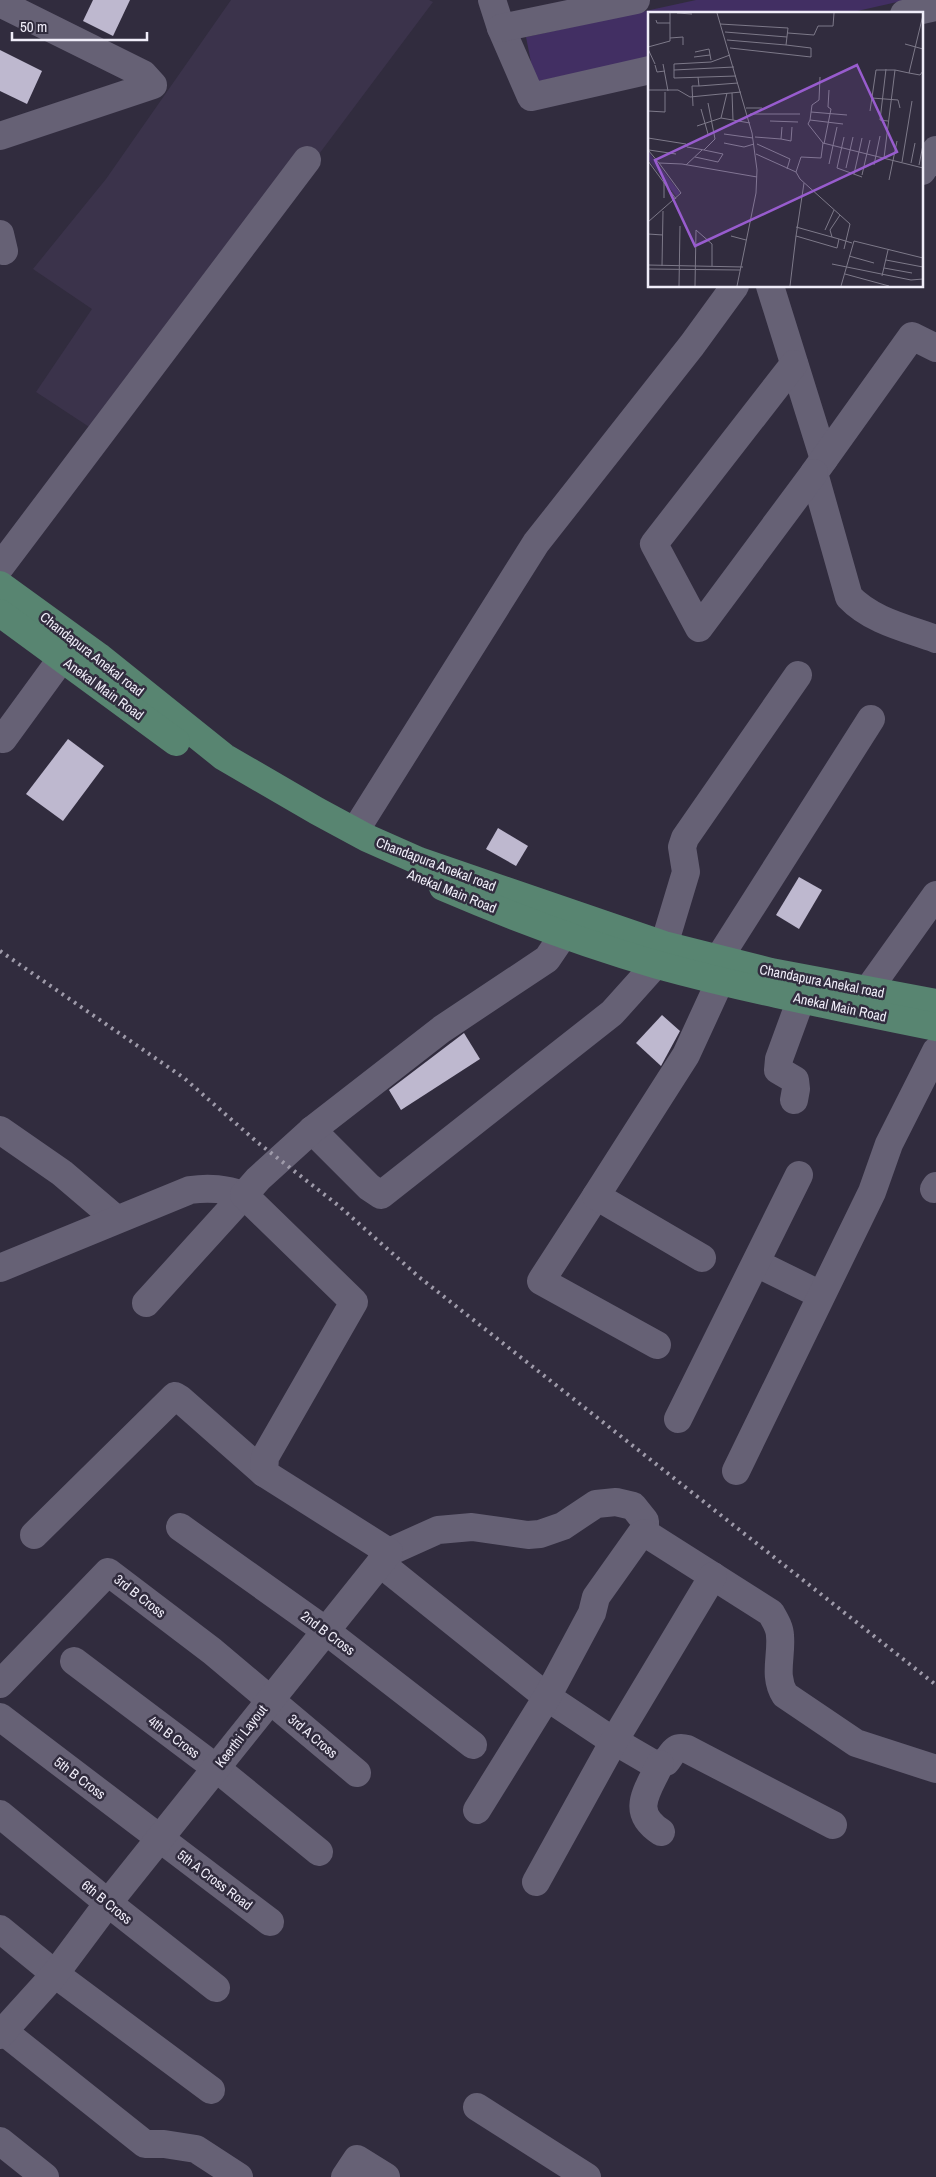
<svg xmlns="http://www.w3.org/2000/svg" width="936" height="2177" viewBox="0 0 936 2177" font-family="'Archivo Narrow',sans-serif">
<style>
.built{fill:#3b334b}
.green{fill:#422f63}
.building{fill:#beb8cf}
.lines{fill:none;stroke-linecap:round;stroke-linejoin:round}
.minor{stroke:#666175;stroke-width:28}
.major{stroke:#588571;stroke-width:28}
.rail{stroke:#9f9baa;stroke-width:4;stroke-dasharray:2.5 5;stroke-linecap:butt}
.labels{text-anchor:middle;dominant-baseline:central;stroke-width:5;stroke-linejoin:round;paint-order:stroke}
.street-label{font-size:14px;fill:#f0edf9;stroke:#312c3e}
.inset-road{fill:none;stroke:#7d7989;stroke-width:1}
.view{fill:#985cce;fill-opacity:0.15;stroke:#985cce;stroke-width:2.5}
.inset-edge{fill:none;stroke:#f0edf9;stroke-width:2.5}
</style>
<rect width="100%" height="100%" fill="#312c3e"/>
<!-- built -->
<polygon class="built" points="231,0 429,0 433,2 106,438 36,392 92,309 33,269 106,179"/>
<!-- green -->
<polygon class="green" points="696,0 906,0 844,14 650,14 650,57 535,82 526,37"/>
<!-- building -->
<g class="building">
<polygon points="93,0 130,0 113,36 83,21"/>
<polygon points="0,50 42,71 27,104 0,91"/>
<polygon points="68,739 104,766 63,821 26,794"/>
<polygon points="498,828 528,846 516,866 486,849"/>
<polygon points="799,877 822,890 799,929 776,915"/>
<polygon points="662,1015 680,1031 661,1066 636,1043"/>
<polygon points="464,1033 480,1059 401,1110 389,1090"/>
</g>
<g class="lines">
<!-- minor -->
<g class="minor">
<polyline points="492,0 501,28 531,97 650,70"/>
<polyline points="0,3 143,74 153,85 0,136"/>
<polyline points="904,14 936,7"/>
<polyline points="501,28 636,0"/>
<polyline points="922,171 936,150"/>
<polyline points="0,234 4,251"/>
<polyline points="770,286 824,459"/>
<path d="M936,348L912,336L814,473L849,597C872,621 906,628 936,639"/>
<polyline points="794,364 654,544 699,628 814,473"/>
<polyline points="0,567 307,160"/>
<polyline points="3,739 62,658"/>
<polyline points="355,831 536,543 692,345 735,286"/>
<polyline points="664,945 686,872 682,847 685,838 798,675"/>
<polyline points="719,958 871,719"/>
<polyline points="868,990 936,895"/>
<polyline points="794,1100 796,1089 795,1080 778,1070 779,1059 801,999"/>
<polyline points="0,1130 62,1173 116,1219"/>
<polyline points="312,1130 369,1187 381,1195 612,1013 656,964"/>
<polyline points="934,1189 936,1186"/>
<polyline points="596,1196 541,1281 657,1345"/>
<polyline points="702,1258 596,1196 686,1055 720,981"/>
<polyline points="756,1263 821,1295"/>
<path d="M0,1268L190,1190C210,1187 225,1189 244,1195L146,1303"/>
<polyline points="678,1419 799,1175"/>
<polyline points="736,1471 872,1192 889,1144 936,1051"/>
<polyline points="180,1527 326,1631 473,1745"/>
<polyline points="34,1535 175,1396 180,1399 264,1473"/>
<polyline points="389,1552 438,1530 472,1527 528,1535 540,1534 563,1526 596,1504 616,1502 633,1506 645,1521 645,1533"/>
<path d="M380,1563L547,1697L604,1735L654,1764L666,1762C673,1753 674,1745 687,1749L833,1825"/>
<polyline points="74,1661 216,1768 319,1852"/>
<polyline points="0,1684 108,1572 212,1651 357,1773"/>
<polyline points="0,1717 270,1922"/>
<path d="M660,1764C648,1791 629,1811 661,1832"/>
<path d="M477,1810L547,1697L592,1613L596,1597L640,1535L645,1533L771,1613C775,1620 780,1628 780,1636C782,1656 773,1676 785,1695L856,1743L936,1769"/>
<polyline points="0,1814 108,1903 216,1988"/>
<polyline points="536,1882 614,1741 713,1576"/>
<polyline points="0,1929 55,1974 211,2090"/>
<polyline points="3,2031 145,2144 164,2144 196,2149 239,2177"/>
<polyline points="0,2035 55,1974 108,1903 389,1552 264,1473 265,1457 354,1302 244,1195 258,1179 312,1130 442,1029 547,959 564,934 573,915"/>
<polyline points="477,2107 587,2177"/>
<polyline points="0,2141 45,2177"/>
<polyline points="345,2177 357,2159 386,2177"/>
</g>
<!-- major -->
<g class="major">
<polyline points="0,585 98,656 224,757 317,811 367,838 419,861 664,945 771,972 936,1003"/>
<polyline points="0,613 176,742"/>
<path d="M443,887C513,917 585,944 658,965C749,990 843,1008 936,1027"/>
</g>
<!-- rail -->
<polyline class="rail" points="0,951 184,1078 257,1142 339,1206 419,1277 936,1685"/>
</g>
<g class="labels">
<!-- street labels -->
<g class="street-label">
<text transform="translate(92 654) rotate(38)">Chandapura Anekal road</text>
<text transform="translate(104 689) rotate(36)">Anekal Main Road</text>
<text transform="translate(436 864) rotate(21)">Chandapura Anekal road</text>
<text transform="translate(452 891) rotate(22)">Anekal Main Road</text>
<text transform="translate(822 981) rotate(11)">Chandapura Anekal road</text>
<text transform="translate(840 1007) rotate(12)">Anekal Main Road</text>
<text transform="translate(140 1596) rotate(38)">3rd B Cross</text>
<text transform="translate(328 1633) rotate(37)">2nd B Cross</text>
<text transform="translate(241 1736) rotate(-52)">Keerthi Layout</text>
<text transform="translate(313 1736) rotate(40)">3rd A Cross</text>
<text transform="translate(174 1737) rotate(37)">4th B Cross</text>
<text transform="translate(80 1778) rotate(37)">5th B Cross</text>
<text transform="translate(215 1880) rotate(37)">5th A Cross Road</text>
<text transform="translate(107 1902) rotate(39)">6th B Cross</text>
</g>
</g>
<!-- overview -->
<g transform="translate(648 12)">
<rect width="275" height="275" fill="#312c3e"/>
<path d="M0,139L32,181L28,184L0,147Z" fill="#422f63"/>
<path class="inset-road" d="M29,1L44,2M69,1L104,121L109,158L108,181L89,274M8,8L9,11H22M72,12L140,16L138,33L163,36V45L82,36M77,20L139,25M140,21L166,23L170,14H185L186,1M22,26L35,25V33M79,28L138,33M257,32L275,37M0,35L22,29V1M0,37L7,52M47,40L61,37L63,48M82,43L63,50L26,52V66L88,64M46,45L62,43M15,52L20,79M7,53L9,60L17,59M238,57L232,108L240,109M26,58L86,55M261,61L272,63L275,59M50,65L51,74L90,71M172,65L171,88L164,93L162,108L195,112M0,78H30L42,85L93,80M84,81L85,108M224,86L250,88L252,96M45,94L44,74H51M98,96H114M53,97L60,122M0,99L17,100V80M222,99L228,58H247M163,100L199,103M102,102H152M73,106L79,81M162,108L160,112L175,131M122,109L150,110M49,114L73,106L102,111M76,122L105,126M107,125L133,127L134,115M196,125L189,156L214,165M0,126L38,132L39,135L56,138L67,127L60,91M133,127L143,129L144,115M76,131L96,135L106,132M109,132L142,147L139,157M176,132L183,97L180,95L181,78M0,138L11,151L34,152L109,165M1,138L28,142M108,142L148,160L153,145L173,146L175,131L275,156M47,145L70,150L75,142L56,138M236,146L247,58L261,61L275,3M0,149L28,187M254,150L264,89M263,151L267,131M181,152L189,115M38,153L54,138M226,153L232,124M271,153L275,133M198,156L205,125M148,160L152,167L202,212L196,237M206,162L214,126M214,163L222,128M241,168L249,129M16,170V186M0,210L33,181L11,151M148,215L191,227M48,218L64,232V254M177,218L186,198M0,222L15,223M83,224L98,228M148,224L156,171M184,225L182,218L192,203M201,244L226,251M238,248L275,255M184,252L263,268L275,267M0,253L95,255M14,254L15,199M236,256L264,261M0,257L92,258M197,262L241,274M234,264L240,238M31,274L32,214M47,274L48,218M142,274L148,224L189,236L191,227L204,231M193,274L206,229L275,246"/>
<path class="view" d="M209,53L249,140L47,234L7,148Z"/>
<rect width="275" height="275" class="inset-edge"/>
</g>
<!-- scale -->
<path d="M12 32v8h135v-8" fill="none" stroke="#f0edf9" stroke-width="2.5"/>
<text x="20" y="32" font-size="15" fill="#f0edf9" stroke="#312c3e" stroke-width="4" paint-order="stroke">50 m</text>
</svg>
